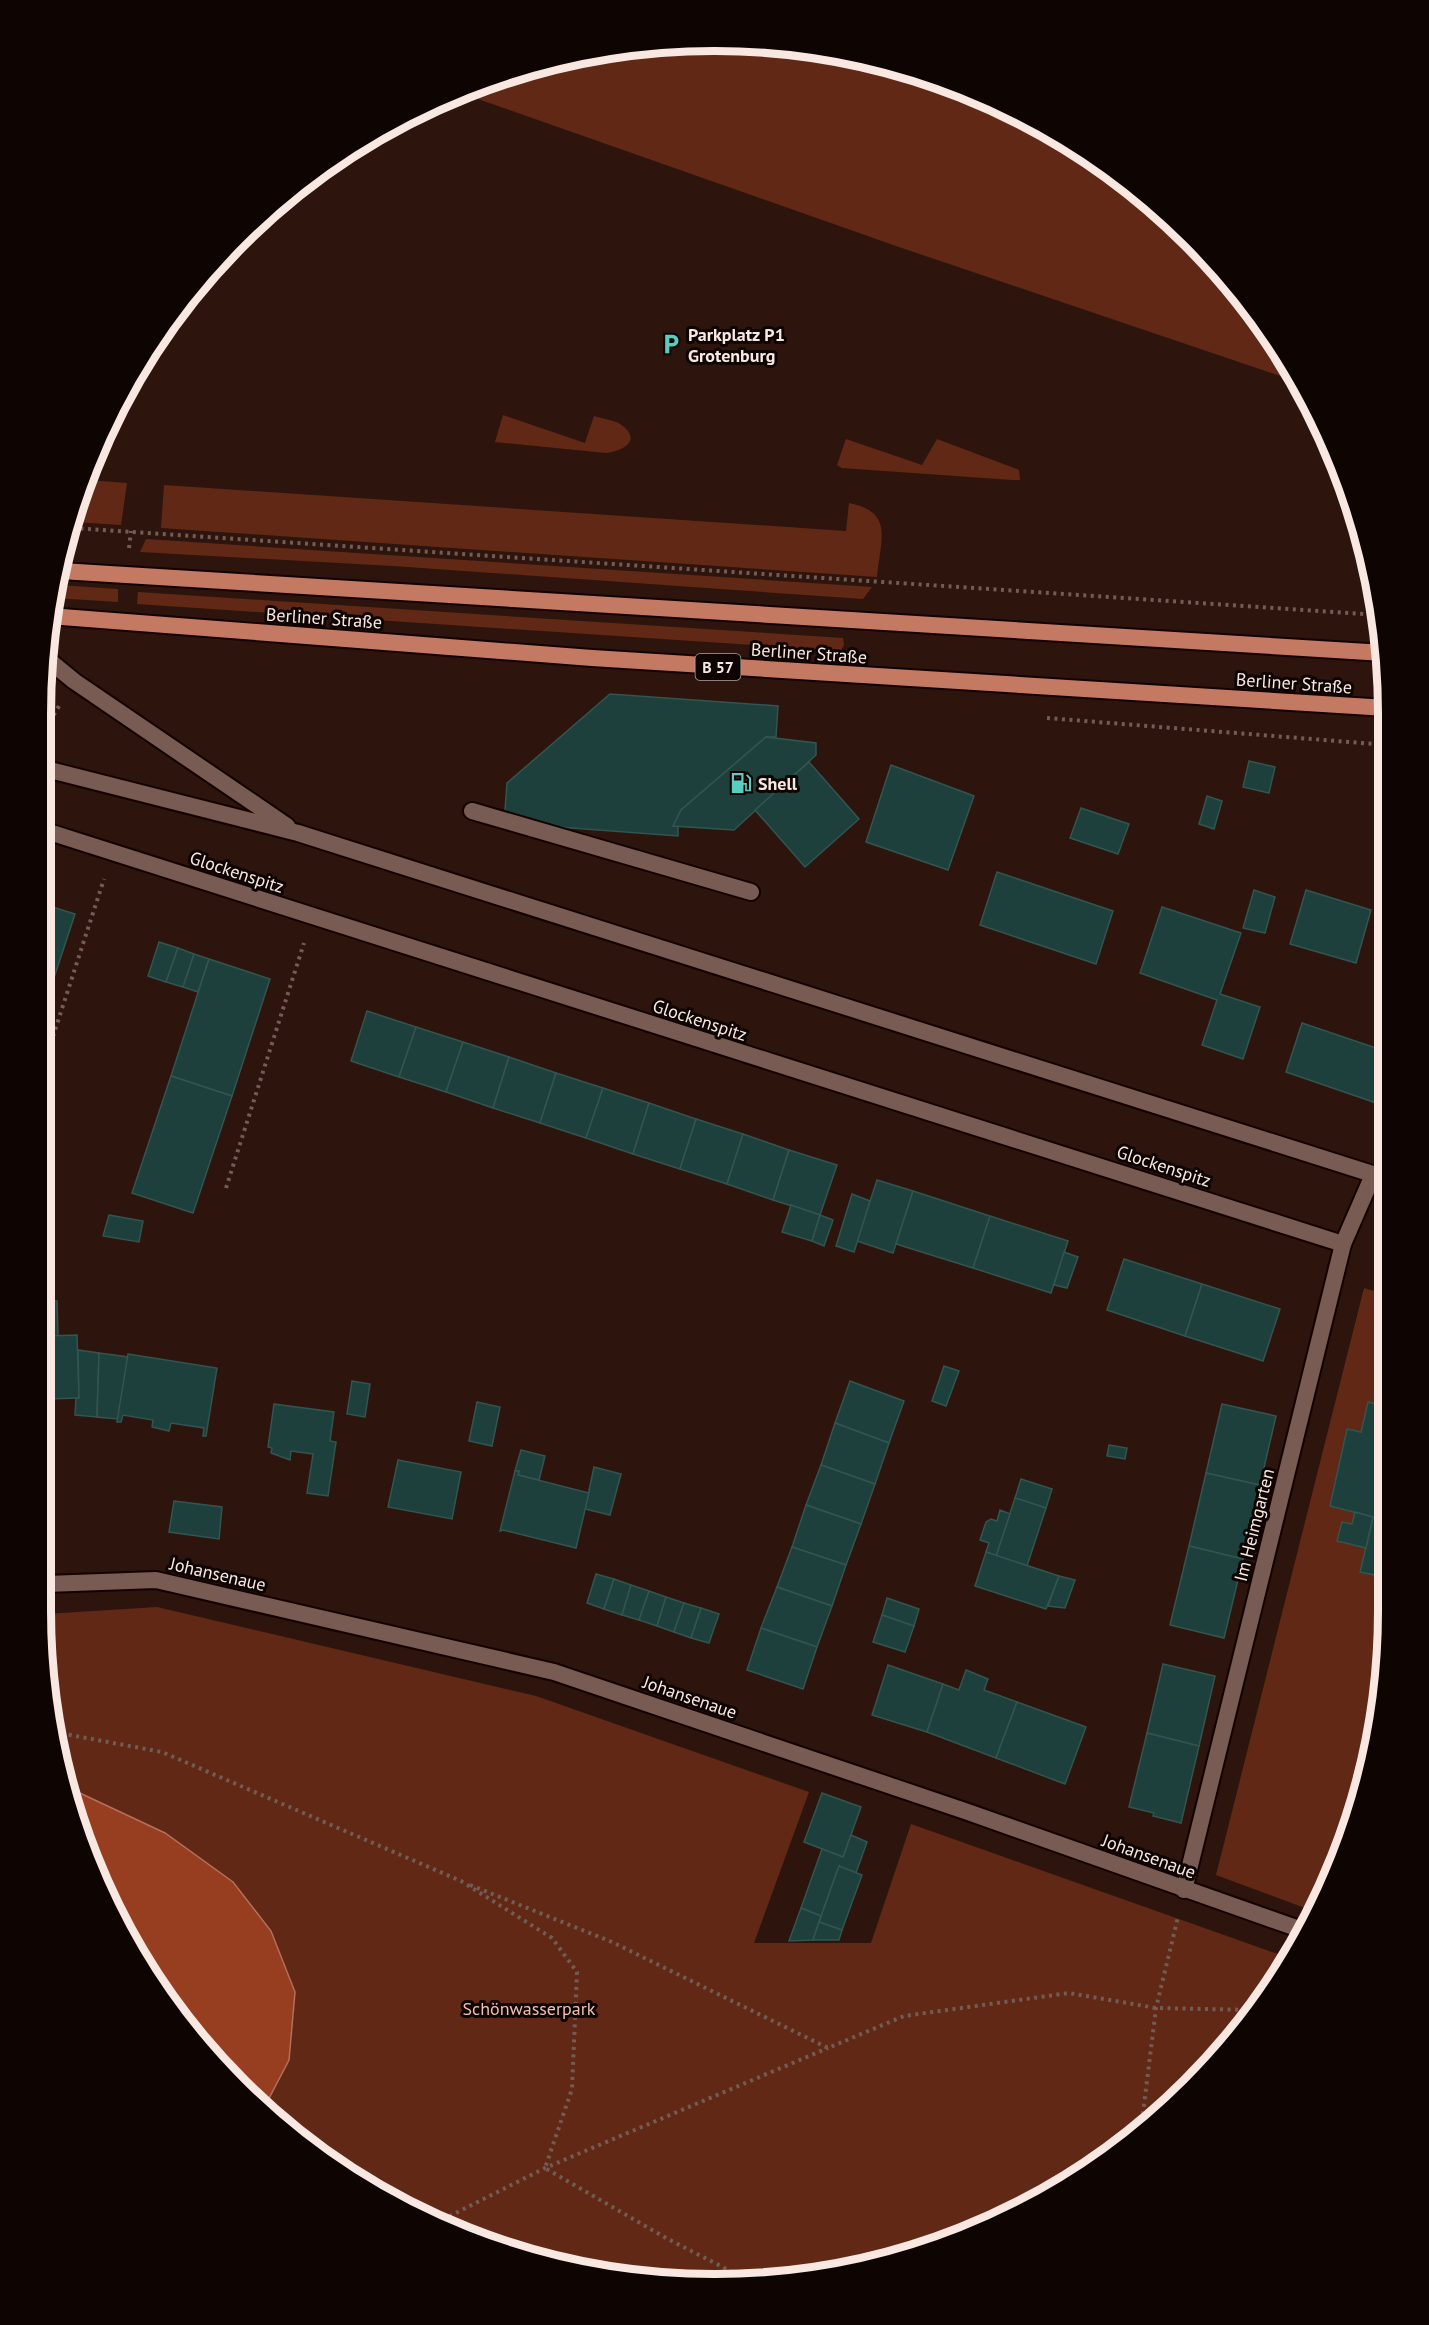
<svg xmlns="http://www.w3.org/2000/svg" width="1429" height="2325" viewBox="0 0 1429 2325" font-family="'PT Sans',sans-serif">
<style>
.green{fill:#612815}
.water{fill:#973d20;stroke:#b4705a;stroke-width:1.5}
.building{fill:#1d403c;stroke:#325550;stroke-width:1.5}
.lines{fill:none;stroke-linecap:round;stroke-linejoin:round}
.service-casing{stroke:#140200;stroke-width:20}
.minor-casing{stroke:#140200;stroke-width:20}
.secondary-casing{stroke:#140200;stroke-width:20}
.primary-casing{stroke:#140200;stroke-width:20}
.path{stroke:#725c55;stroke-width:4;stroke-dasharray:3 4.5;stroke-linecap:butt}
.service{stroke:#785b52;stroke-width:16}
.minor{stroke:#785b52;stroke-width:16}
.secondary{stroke:#785b52;stroke-width:16}
.primary{stroke:#c47962;stroke-width:16}
.labels{text-anchor:middle;dominant-baseline:central;stroke-width:6;stroke-linejoin:round;paint-order:stroke}
.shield{fill:#0e0503;stroke:#b2a39f;stroke-width:1.5}
.shield-label{font-size:16px;font-weight:bold;fill:#f9e7e2}
.poi-label{font-size:18px;font-weight:bold;fill:#f9e7e2;stroke:#0e0503;text-anchor:start}
.street-label{font-size:18px;fill:#f9e7e2;stroke:#0e0503}
.park-label{font-size:18px;fill:#f3c0b0;stroke:#0e0503}
.rim{fill:none;stroke:#f9e7e2;stroke-width:8}
</style>
<rect width="100%" height="100%" fill="#2d150e"/>
<!-- green -->
<g class="green">
<polygon points="758,42 889,63 1012,110 1125,180 1221,270 1301,383 896,246 461,93 498,76 626,46"/>
<path d="M503,415L585,443L594,416C603,419 616,420 623,426C642,442 621,451 606,453L495,442Z"/>
<polygon points="846,439 922,465 937,439 1019,470 1020,480 1012,480 842,468 837,465"/>
<polygon points="86,480 127,483 121,525 74,522"/>
<path d="M164,485L846,531L849,503C895,512 880,540 877,577L161,528Z"/>
<polygon points="146,539 872,587 863,599 393,566 140,552"/>
<polygon points="57,585 118,589 118,602 54,598"/>
<polygon points="138,592 843,638 844,645 841,651 137,604"/>
<polygon points="1364,1288 1384,1294 1384,1406 1368,1402 1361,1432 1347,1429 1330,1506 1373,1517 1361,1572 1374,1575 1383,1590 1383,1698 1337,1868 1313,1911 1216,1875"/>
<polygon points="157,1607 536,1696 809,1792 754,1943 871,1943 911,1824 1286,1957 1249,2021 1191,2087 1089,2171 931,2249 803,2279 714,2284 626,2279 498,2249 416,2215 304,2145 265,2106 289,2060 295,1992 271,1931 233,1882 165,1833 67,1787 46,1699 46,1614"/>
</g>
<!-- water -->
<polygon class="water" points="67,1787 165,1833 233,1882 271,1931 295,1992 289,2060 265,2106 180,2021 110,1909 76,1827"/>
<!-- building -->
<g class="building">
<polygon points="610,694 778,706 776,737 766,737 681,810 673,826 678,826 678,836 504,823 507,783"/>
<polygon points="766,737 816,743 816,755 734,830 673,826 681,810"/>
<polygon points="1249,761 1275,767 1269,793 1243,787"/>
<polygon points="809,762 859,819 805,867 755,810"/>
<polygon points="891,765 974,796 948,870 866,842"/>
<polygon points="1207,796 1222,801 1214,829 1199,824"/>
<polygon points="1081,808 1129,824 1118,854 1070,838"/>
<polygon points="997,872 1113,911 1096,964 980,925"/>
<polygon points="1254,890 1275,897 1265,933 1243,928"/>
<polygon points="1306,890 1371,910 1356,963 1290,944"/>
<polygon points="46,905 75,914 49,993 46,992"/>
<polygon points="1162,907 1241,933 1220,994 1260,1007 1243,1059 1202,1045 1217,1000 1140,973"/>
<polygon points="159,942 178,948 166,982 148,976"/>
<polygon points="178,948 194,954 183,987 166,982"/>
<polygon points="194,954 209,959 198,992 183,987"/>
<polygon points="209,959 270,979 232,1096 171,1076"/>
<polygon points="1386,1004 1386,1027 1379,1025"/>
<polygon points="367,1011 416,1027 399,1077 351,1061"/>
<polygon points="1302,1023 1385,1051 1385,1096 1382,1105 1286,1072"/>
<polygon points="416,1027 463,1042 446,1092 399,1077"/>
<polygon points="463,1042 509,1057 493,1108 446,1092"/>
<polygon points="509,1057 556,1073 540,1123 493,1108"/>
<polygon points="556,1073 603,1088 586,1138 540,1123"/>
<polygon points="171,1076 232,1096 193,1213 132,1193"/>
<polygon points="603,1088 649,1103 633,1154 586,1138"/>
<polygon points="649,1103 696,1119 680,1169 633,1154"/>
<polygon points="696,1119 743,1134 727,1184 680,1169"/>
<polygon points="743,1134 789,1150 773,1200 727,1184"/>
<polygon points="789,1150 837,1165 820,1215 773,1200"/>
<polygon points="877,1180 913,1191 893,1253 857,1241"/>
<polygon points="913,1191 990,1216 973,1268 896,1244"/>
<polygon points="852,1194 870,1201 854,1252 836,1246"/>
<polygon points="791,1205 820,1215 812,1241 782,1232"/>
<polygon points="109,1215 143,1221 139,1242 103,1236"/>
<polygon points="820,1215 833,1220 824,1246 812,1241"/>
<polygon points="990,1216 1068,1241 1051,1293 973,1268"/>
<polygon points="1064,1252 1078,1257 1067,1288 1054,1285"/>
<polygon points="1124,1259 1202,1284 1185,1336 1107,1310"/>
<polygon points="1202,1284 1280,1309 1263,1361 1185,1336"/>
<polygon points="46,1301 57,1301 58,1336 46,1336"/>
<polygon points="77,1335 79,1398 46,1399 46,1336"/>
<polygon points="78,1350 99,1353 97,1417 75,1415 76,1398 79,1398"/>
<polygon points="99,1353 128,1357 118,1419 97,1417"/>
<polygon points="128,1354 217,1368 206,1436 203,1436 204,1428 171,1423 169,1431 152,1427 153,1420 123,1415 121,1422 117,1422"/>
<polygon points="944,1366 959,1371 946,1406 932,1401"/>
<polygon points="352,1381 370,1384 365,1417 347,1414"/>
<polygon points="850,1381 904,1401 889,1443 835,1423"/>
<polygon points="477,1402 500,1407 492,1446 469,1441"/>
<polygon points="1368,1402 1384,1406 1383,1590 1374,1575 1360,1572 1373,1517 1330,1506 1347,1429 1361,1432"/>
<polygon points="274,1404 334,1412 330,1441 336,1442 328,1496 307,1493 313,1454 291,1451 290,1460 271,1453 272,1448 268,1447"/>
<polygon points="1222,1404 1276,1416 1260,1485 1206,1473"/>
<polygon points="835,1423 889,1443 875,1484 821,1465"/>
<polygon points="1109,1445 1127,1448 1125,1459 1107,1456"/>
<polygon points="521,1450 545,1456 539,1480 518,1475 519,1471 515,1471"/>
<polygon points="398,1460 461,1472 452,1519 388,1507"/>
<polygon points="821,1465 875,1484 861,1524 806,1505"/>
<polygon points="594,1467 621,1474 610,1515 585,1509"/>
<polygon points="515,1471 519,1471 518,1475 589,1493 576,1548 503,1530 500,1531"/>
<polygon points="1206,1473 1260,1485 1243,1559 1189,1546"/>
<polygon points="1021,1479 1052,1489 1046,1508 1015,1498"/>
<polygon points="1015,1498 1046,1508 1027,1566 996,1556"/>
<polygon points="174,1501 222,1507 219,1539 169,1532"/>
<polygon points="806,1505 861,1524 846,1565 792,1547"/>
<polygon points="1000,1510 1010,1514 996,1556 986,1552 989,1543 980,1540 986,1522 991,1519 997,1521"/>
<polygon points="1355,1512 1373,1517 1366,1548 1337,1541 1342,1522 1352,1524"/>
<polygon points="1189,1546 1243,1559 1224,1638 1170,1625"/>
<polygon points="792,1547 846,1565 832,1606 777,1587"/>
<polygon points="986,1552 1059,1576 1046,1609 975,1586"/>
<polygon points="596,1574 614,1579 604,1609 587,1603"/>
<polygon points="1059,1576 1075,1580 1065,1608 1048,1606"/>
<polygon points="614,1579 631,1585 622,1615 604,1609"/>
<polygon points="631,1585 649,1591 639,1620 622,1615"/>
<polygon points="777,1587 832,1606 817,1647 761,1628"/>
<polygon points="649,1591 666,1597 657,1626 639,1620"/>
<polygon points="666,1597 684,1603 674,1632 657,1626"/>
<polygon points="887,1598 919,1609 914,1626 882,1615"/>
<polygon points="684,1603 701,1608 691,1638 674,1632"/>
<polygon points="701,1608 719,1614 709,1643 691,1638"/>
<polygon points="882,1615 914,1626 905,1652 873,1642"/>
<polygon points="761,1628 817,1647 803,1689 747,1670"/>
<polygon points="1163,1664 1215,1676 1199,1746 1147,1733"/>
<polygon points="888,1665 943,1684 927,1732 872,1715"/>
<polygon points="966,1670 988,1679 984,1690 1017,1702 996,1758 927,1732 943,1684 959,1690"/>
<polygon points="1017,1702 1086,1727 1065,1784 996,1758"/>
<polygon points="1147,1733 1199,1746 1181,1823 1153,1816 1154,1813 1129,1807"/>
<polygon points="822,1793 861,1807 843,1857 804,1842"/>
<polygon points="851,1835 867,1842 856,1873 839,1866 821,1916 801,1908 822,1849 843,1857"/>
<polygon points="839,1866 862,1875 842,1930 819,1922"/>
<polygon points="801,1908 821,1916 813,1940 789,1941"/>
<polygon points="819,1922 842,1930 839,1940 813,1940"/>
</g>
<g class="lines">
<defs>
<g id="service">
<polyline points="472,811 751,892"/>
<polyline points="46,831 1343,1244"/>
</g>
<g id="minor">
<polyline points="46,1584 156,1580 554,1672 965,1811 1302,1930"/>
<polyline points="1184,1890 1343,1244 1373,1175"/>
</g>
<g id="secondary">
<polyline points="46,658 74,681 287,826"/>
<polyline points="46,769 298,833 1385,1178"/>
</g>
<g id="primary">
<polyline points="61,571 1384,653"/>
<polyline points="49,616 592,658 1387,708"/>
</g>
</defs>
<!-- service casing -->
<use href="#service" class="service-casing"/>
<!-- minor casing -->
<use href="#minor" class="minor-casing"/>
<!-- secondary casing -->
<use href="#secondary" class="secondary-casing"/>
<!-- primary casing -->
<use href="#primary" class="primary-casing"/>
<!-- path -->
<g class="path">
<polyline points="73,528 1378,615"/>
<polyline points="129,548 131,531"/>
<polyline points="1047,718 1387,745"/>
<polyline points="46,728 59,706"/>
<polyline points="46,1058 104,879"/>
<polyline points="226,1188 304,943"/>
<polyline points="54,1732 162,1752 461,1881 552,1938 577,1972 572,2089 545,2168 666,2238 752,2282"/>
<polyline points="470,1885 612,1942 828,2048 904,2016 1069,1993 1156,2008 1255,2010"/>
<polyline points="1141,2129 1156,2008 1178,1917"/>
<polyline points="436,2223 545,2168 828,2048"/>
</g>
<!-- service -->
<use href="#service" class="service"/>
<!-- minor -->
<use href="#minor" class="minor"/>
<!-- secondary -->
<use href="#secondary" class="secondary"/>
<!-- primary -->
<use href="#primary" class="primary"/>
</g>
<!-- icons -->
<defs>
<symbol id="parking-bare" viewBox="-9 -9 18 18"><path d="M-3.5-5.5H1a3.5 3.5 0 0 1 0 7H-1V5.5H-3.5ZM-1-3.4V-.6H.8a1.4 1.4 0 0 0 0-2.8Z" fill="#57cec1" stroke="#0e0503" stroke-width="2.5" paint-order="stroke"/></symbol>
<symbol id="fuel-bare" viewBox="-9 -9 18 18"><path d="M-5.5-6h7V0h2V4h1.3V-2.5L3-4.5l.8-.8L6-3V5H2.5V1h-1V6h-7ZM-4.2-4.7v3.2H.2V-4.7Z" fill="#57cec1" stroke="#0e0503" stroke-width="2.5" paint-order="stroke"/></symbol>
</defs>
<g fill-rule="evenodd">
<use href="#parking-bare" x="656" y="329" width="30" height="30"/>
<use href="#fuel-bare" x="726" y="768" width="30" height="30"/>
</g>
<g class="labels">
<!-- shield labels -->
<rect class="shield" x="695.5" y="654" width="45" height="26" rx="4.5"/>
<g class="shield-label">
<text x="718" y="667">B 57</text>
</g>
<!-- poi labels -->
<g class="poi-label">
<text x="688" y="334">Parkplatz P1<tspan x="688" dy="21">Grotenburg</tspan></text>
<text x="758" y="783">Shell</text>
</g>
<!-- street labels -->
<g class="street-label">
<text transform="translate(324 618) rotate(4)">Berliner Straße</text>
<text transform="translate(809 653) rotate(4)">Berliner Straße</text>
<text transform="translate(1294 683) rotate(4)">Berliner Straße</text>
<text transform="translate(237 872) rotate(18)">Glockenspitz</text>
<text transform="translate(700 1020) rotate(18)">Glockenspitz</text>
<text transform="translate(1164 1166) rotate(18)">Glockenspitz</text>
<text transform="translate(1254 1525) rotate(-76)">Im Heimgarten</text>
<text transform="translate(218 1574) rotate(13)">Johansenaue</text>
<text transform="translate(690 1697) rotate(19)">Johansenaue</text>
<text transform="translate(1149 1856) rotate(20)">Johansenaue</text>
</g>
<!-- park labels -->
<g class="park-label">
<text x="529" y="2008">Schönwasserpark</text>
</g>
</g>
<!-- crop -->
<path d="M0 0H1429V2325H0ZM714 51H715A663 663 0 0 1 1378 714V1611A663 663 0 0 1 715 2274H714A663 663 0 0 1 51 1611V714A663 663 0 0 1 714 51Z" fill="#0e0503" fill-rule="evenodd"/>
<path class="rim" d="M714 51H715A663 663 0 0 1 1378 714V1611A663 663 0 0 1 715 2274H714A663 663 0 0 1 51 1611V714A663 663 0 0 1 714 51Z"/>
</svg>
